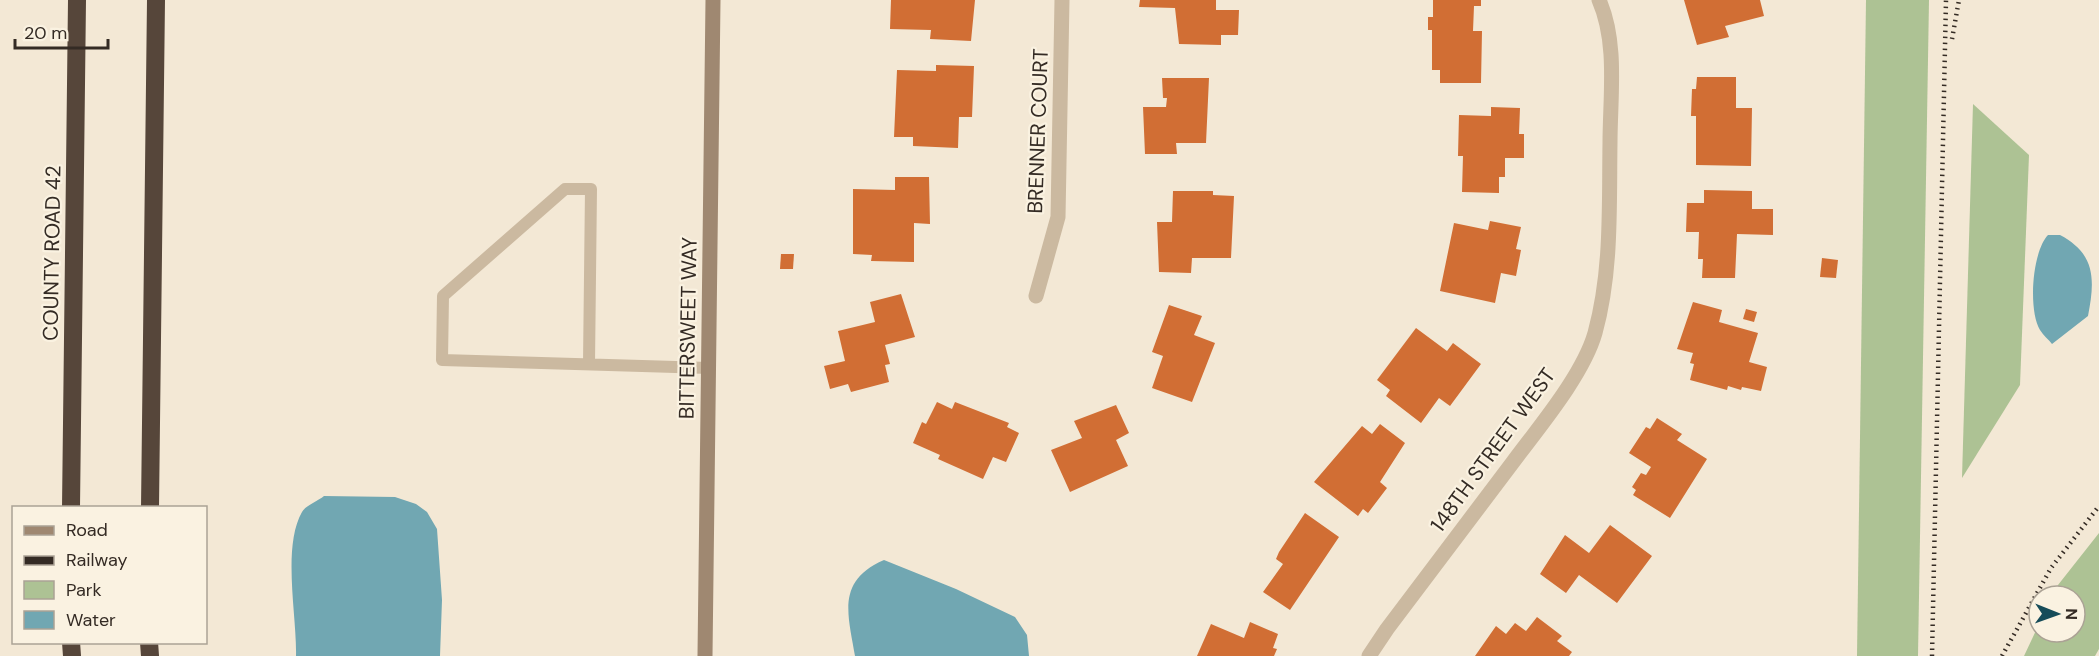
<svg xmlns="http://www.w3.org/2000/svg" width="2099" height="656" viewBox="0 0 2099 656" font-family="'DM Sans',sans-serif">
<style>
.green{fill:#adc294}
.water{fill:#71a7b2}
.building{fill:#d16e34}
.lines{fill:none;stroke-linecap:round;stroke-linejoin:round}
.lane{stroke:#cbb9a0;stroke-width:12}
.street{stroke:#cbb9a0;stroke-width:15}
.secondary{stroke:#9f8871;stroke-width:15}
.highway{stroke:#56463a;stroke-width:18}
.rail{stroke:#342b24;stroke-width:4.5;stroke-dasharray:1.5 4.5;stroke-linecap:butt}
.labels{text-anchor:middle;dominant-baseline:central;stroke-width:4.5;stroke-linejoin:round;paint-order:stroke}
.street-label{font-size:21px;fill:#342b24;stroke:#faf2e1}
</style>
<rect width="100%" height="100%" fill="#f3e8d5"/>
<!-- green -->
<g class="green">
<polygon points="1866,0 1929,0 1918,656 1857,656"/>
<polygon points="1973,104 2029,155 2020,385 1962,478"/>
<polygon points="2099,533 2099,649 2095,656 2024,656 2039,624 2039,632 2075,632 2075,596 2052,596 2058,585"/>
</g>
<!-- water -->
<g class="water">
<path d="M2060,235C2096,254 2095,280 2088,316L2052,344C2049,340 2043,335 2040,330C2028,310 2032,252 2048,235Z"/>
<path d="M324,496L395,497L416,504L427,512L437,529L442,600L440,656H296C297,616 282,547 302,512C305,506 318,501 324,496Z"/>
<path d="M884,560L956,589L1015,617L1027,635L1029,656H855C848,614 836,581 884,560Z"/>
</g>
<!-- building -->
<g class="building">
<polygon points="891,0 975,0 971,41 930,39 931,30 890,29"/>
<polygon points="1140,0 1216,0 1216,10 1239,10 1238,35 1221,35 1221,45 1179,44 1175,8 1139,7"/>
<polygon points="1433,0 1481,0 1481,6 1474,6 1473,31 1482,31 1481,83 1440,83 1440,70 1432,70 1432,30 1428,30 1428,17 1433,17"/>
<polygon points="1684,0 1760,0 1764,16 1725,26 1729,37 1697,45"/>
<polygon points="936,65 974,66 972,117 959,117 958,148 913,146 913,137 894,137 897,70 936,71"/>
<polygon points="1697,77 1736,77 1736,108 1752,108 1751,166 1696,165 1696,116 1691,116 1692,89 1696,89"/>
<polygon points="1162,78 1209,78 1206,143 1176,143 1177,154 1145,154 1143,107 1166,107 1167,98 1163,98"/>
<polygon points="1491,107 1520,108 1519,134 1524,134 1524,158 1505,158 1505,177 1499,177 1499,193 1462,192 1463,156 1458,156 1459,115 1491,116"/>
<polygon points="895,177 929,177 930,224 914,223 914,262 871,261 872,255 853,254 853,189 895,190"/>
<polygon points="1704,190 1752,191 1752,209 1773,209 1773,235 1737,234 1735,278 1702,278 1703,259 1698,259 1699,232 1686,232 1687,203 1704,203"/>
<polygon points="1173,191 1213,191 1213,195 1234,196 1231,258 1192,258 1191,273 1159,272 1157,222 1172,222"/>
<polygon points="1490,221 1521,227 1516,249 1521,250 1516,276 1501,273 1495,303 1440,291 1454,223 1488,230"/>
<polygon points="781,254 794,254 793,269 780,269"/>
<polygon points="1822,258 1838,260 1836,278 1820,277"/>
<polygon points="901,294 915,337 885,345 890,364 885,365 889,382 851,392 848,384 830,389 824,366 845,361 838,331 875,322 870,302"/>
<polygon points="1693,302 1722,310 1719,322 1758,333 1749,362 1767,367 1761,391 1742,387 1741,390 1728,386 1727,390 1690,380 1694,364 1690,363 1693,353 1677,349"/>
<polygon points="1169,305 1202,316 1194,335 1215,343 1192,402 1152,388 1163,356 1152,352"/>
<polygon points="1746,309 1757,312 1754,322 1743,319"/>
<polygon points="1416,328 1447,351 1453,343 1481,364 1450,406 1439,398 1421,423 1386,396 1390,390 1377,380"/>
<polygon points="937,402 952,409 955,402 1009,423 1007,427 1019,433 1006,462 993,457 983,479 938,459 940,455 913,443 922,422 926,424"/>
<polygon points="1116,405 1129,433 1116,440 1128,466 1070,492 1051,450 1082,438 1074,421"/>
<polygon points="1657,418 1682,434 1677,440 1707,459 1670,518 1633,495 1636,490 1632,487 1641,473 1646,475 1651,467 1629,453 1646,427 1650,429"/>
<polygon points="1380,424 1405,443 1380,482 1387,488 1368,513 1363,509 1358,516 1314,482 1362,426 1372,434"/>
<polygon points="1305,513 1339,537 1290,610 1263,592 1283,564 1276,559 1279,552"/>
<polygon points="1610,525 1652,556 1617,603 1579,575 1566,593 1540,574 1565,535 1589,553"/>
<polygon points="1537,617 1562,636 1557,641 1572,652 1569,656 1475,656 1496,626 1506,634 1515,623 1526,631"/>
<polygon points="1250,622 1278,634 1273,648 1277,649 1274,656 1197,656 1211,624 1244,638"/>
</g>
<g class="lines">
<!-- lane -->
<polyline class="lane" points="589,364 591,189 565,189 443,296 442,360 709,368"/>
<!-- street -->
<g class="street">
<polyline points="1036,296 1058,217 1062,0"/>
<path d="M1369,656L1387,629C1429,573 1471,518 1513,462C1539,427 1583,375 1595,333C1612,271 1609,207 1610,143C1610,97 1618,43 1599,0"/>
</g>
<!-- secondary -->
<polyline class="secondary" points="705,656 713,0"/>
<!-- highway -->
<g class="highway">
<polyline points="71,508 77,0"/>
<polyline points="150,508 156,0"/>
<polyline points="71,642 72,656"/>
<polyline points="149,642 150,656"/>
</g>
<!-- rail -->
<g class="rail">
<polyline points="1952,39 1959,0"/>
<polyline points="1932,656 1946,0"/>
<polyline points="2002,656 2051,568 2099,506"/>
</g>
</g>
<g class="labels">
<!-- street labels -->
<g class="street-label">
<text transform="translate(1038 131) rotate(-88)">BRENNER COURT</text>
<text transform="translate(52 253) rotate(-89)">COUNTY ROAD 42</text>
<text transform="translate(688 328) rotate(-89)">BITTERSWEET WAY</text>
<text transform="translate(1493 450) rotate(-54)">148TH STREET WEST</text>
</g>
</g>
<!-- legend -->
<rect x="12" y="506" width="195" height="138" fill="#faf2e1" stroke="#aba295" stroke-width="1.5"/>
<rect x="24" y="526" width="30" height="9" fill="#9f8871" stroke="#aba295" stroke-width="1.5"/>
<text x="66" y="536" font-size="18" fill="#342b24">Road</text>
<rect x="24" y="556" width="30" height="9" fill="#342b24" stroke="#aba295" stroke-width="1.5"/>
<text x="66" y="566" font-size="18" fill="#342b24">Railway</text>
<rect x="24" y="581" width="30" height="18" fill="#adc294" stroke="#aba295" stroke-width="1.5"/>
<text x="66" y="596" font-size="18" fill="#342b24">Park</text>
<rect x="24" y="611" width="30" height="18" fill="#71a7b2" stroke="#aba295" stroke-width="1.5"/>
<text x="66" y="626" font-size="18" fill="#342b24">Water</text>
<!-- north arrow -->
<g transform="translate(2057 614) rotate(91)"><circle r="28" fill="#faf2e1" stroke="#aba295" stroke-width="1.5"/>
<path d="M0-4.5L10 22L0 15L-10 22Z" fill="#164c59"/>
<text y="-9" font-size="16" font-weight="bold" text-anchor="middle" fill="#342b24">N</text>
</g>
<!-- scale -->
<path d="M15 39v9h93v-9" fill="none" stroke="#342b24" stroke-width="3"/>
<text x="24" y="39" font-size="18" fill="#342b24" stroke="#faf2e1" stroke-width="4.5" paint-order="stroke">20 m</text>
</svg>
